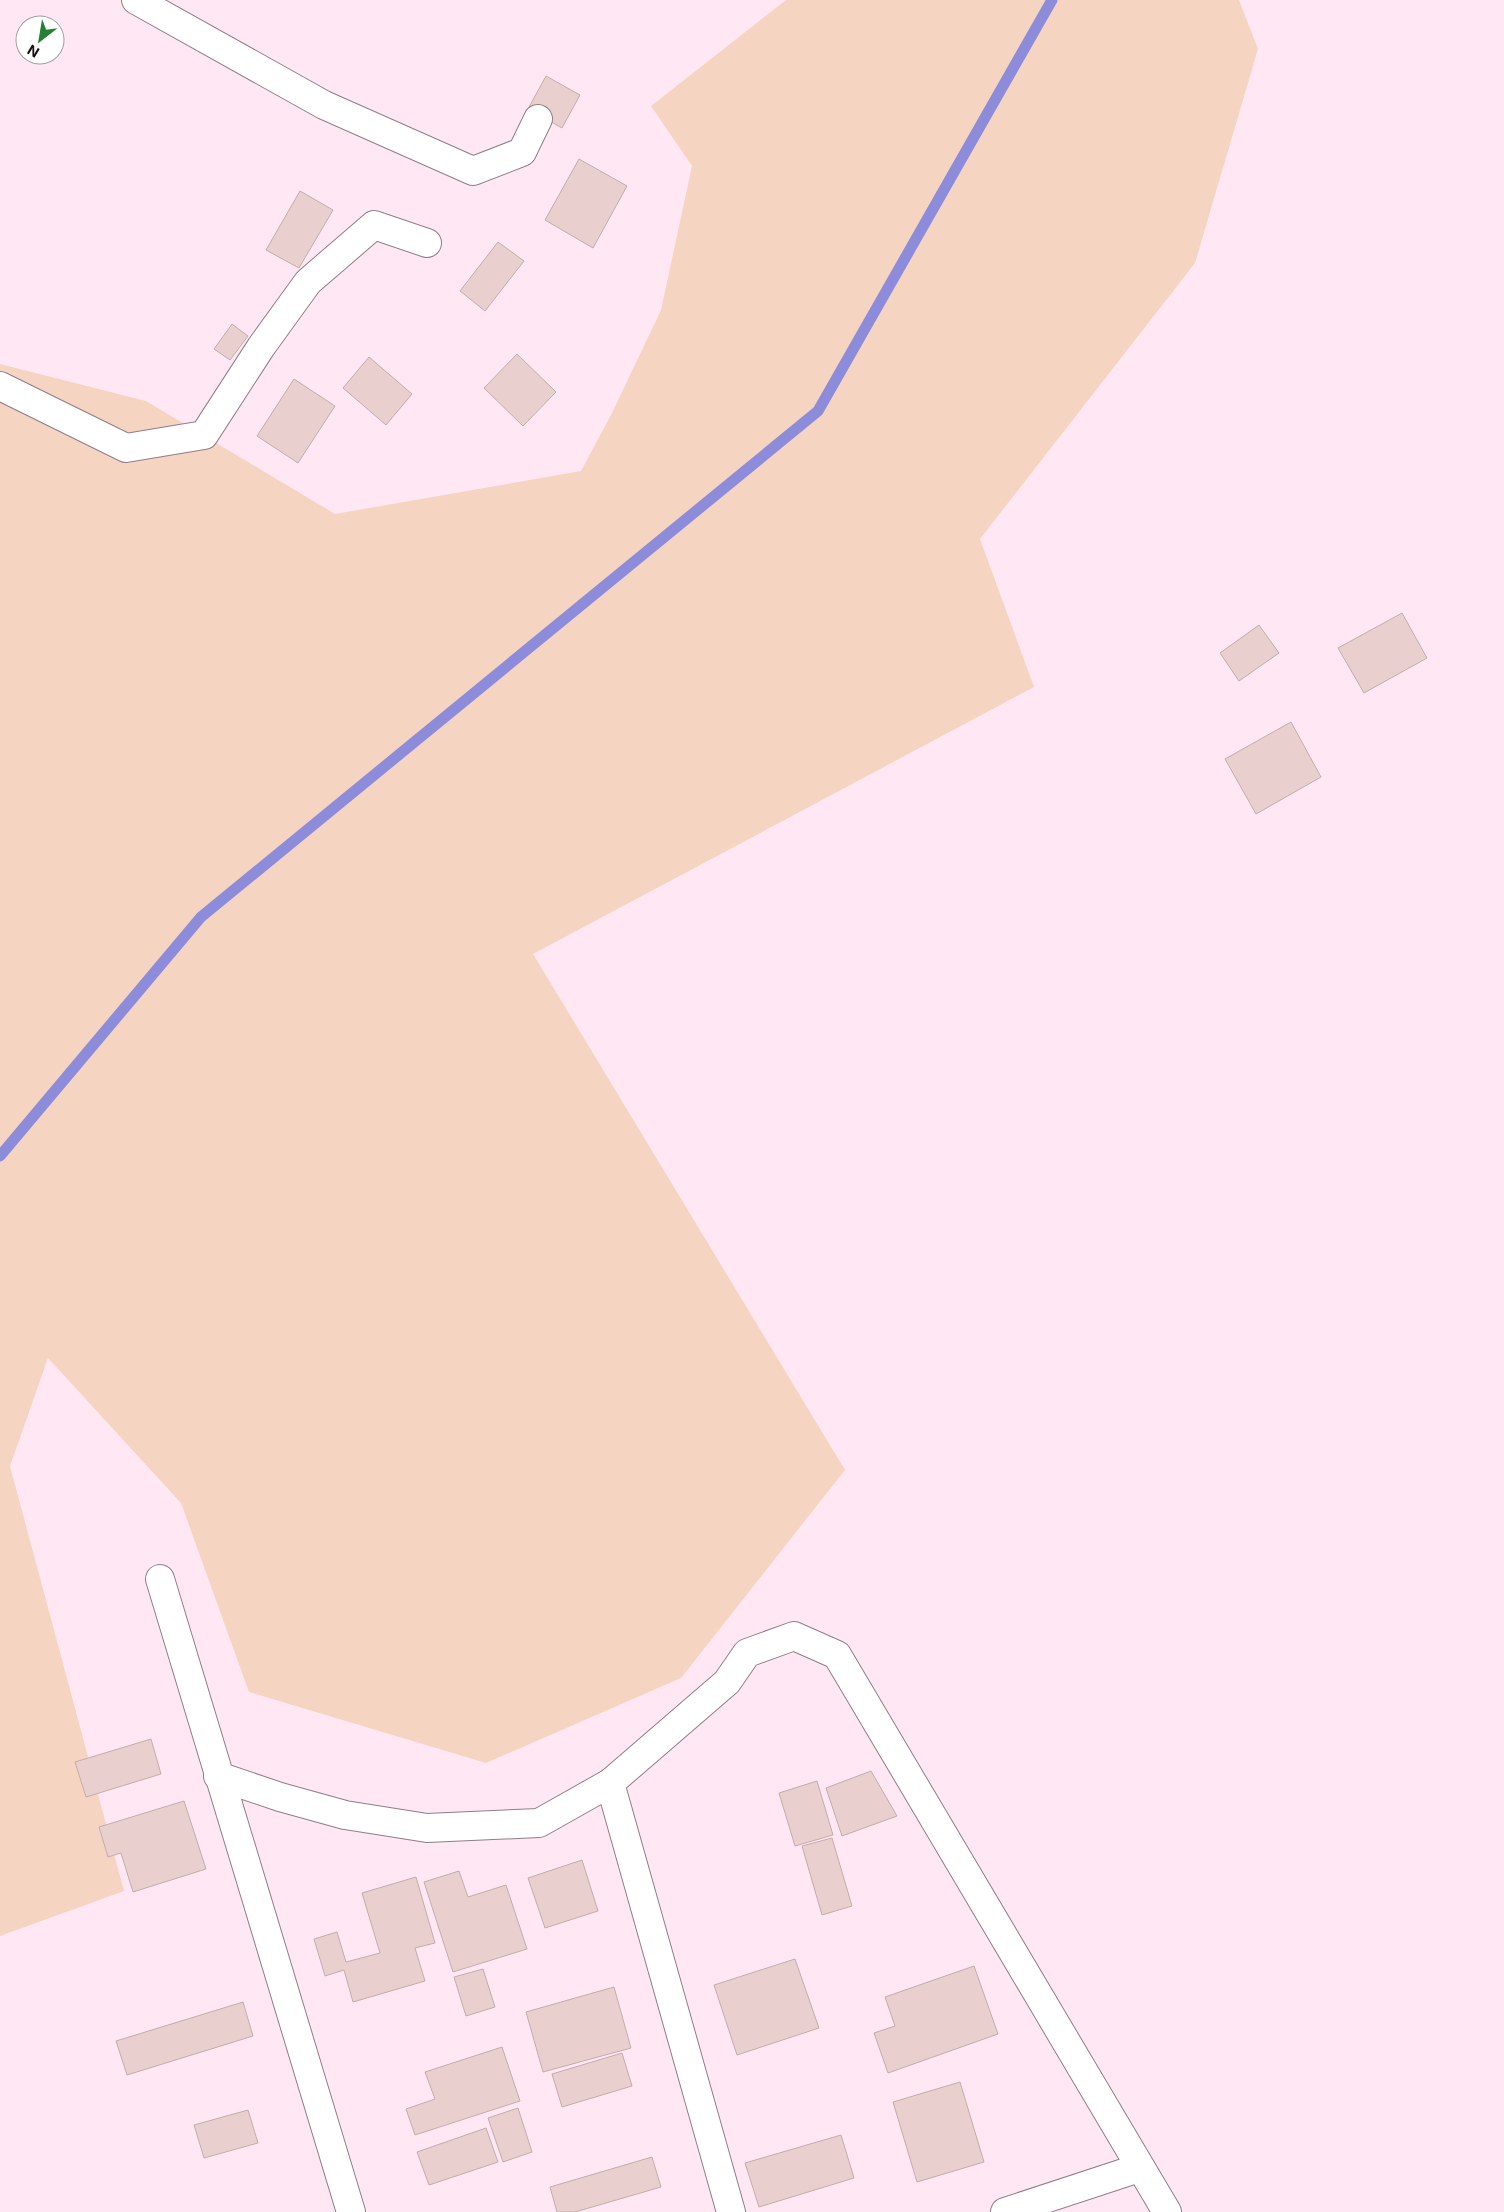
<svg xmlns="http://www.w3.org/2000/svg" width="1504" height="2212" viewBox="0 0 1504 2212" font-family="Inter,sans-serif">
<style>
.green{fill:#f5d4c2}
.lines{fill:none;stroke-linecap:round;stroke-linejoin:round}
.stream{stroke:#8d8cda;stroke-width:11}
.building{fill:#e9d0cf;stroke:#c4acab}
.street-casing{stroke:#917d87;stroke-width:30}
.street{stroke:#fff;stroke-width:28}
</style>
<rect width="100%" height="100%" fill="#ffe8f3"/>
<!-- green -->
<polygon class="green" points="786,0 1239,0 1258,49 1195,263 980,539 1034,687 533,954 845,1470 681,1678 486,1763 249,1692 181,1503 48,1358 10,1466 124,1891 0,1936 0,364 146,401 335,514 581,471 612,413 661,310 692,166 651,106"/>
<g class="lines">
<!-- stream -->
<polyline class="stream" points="0,1156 201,917 818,411 1052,0"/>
</g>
<!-- building -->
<g class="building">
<polygon points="546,76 580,95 562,128 528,109"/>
<polygon points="579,159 627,186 593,248 545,220"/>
<polygon points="300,191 333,210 299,268 266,250"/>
<polygon points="498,242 524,261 485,311 460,291"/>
<polygon points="232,324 248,336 230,360 214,349"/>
<polygon points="517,354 556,392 523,426 484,388"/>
<polygon points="369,357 412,394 386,425 343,388"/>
<polygon points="294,379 335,406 298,463 257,436"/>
<polygon points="1402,613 1427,658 1364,693 1338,648"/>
<polygon points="1259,625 1279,653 1239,681 1220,653"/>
<polygon points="1291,722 1321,777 1256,814 1225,759"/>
<polygon points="151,1739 161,1774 86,1797 75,1762"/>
<polygon points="871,1771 897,1816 842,1836 826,1788"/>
<polygon points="817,1781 833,1835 795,1846 779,1793"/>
<polygon points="184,1801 206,1869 133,1892 121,1853 108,1857 99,1827"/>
<polygon points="832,1838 852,1906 822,1915 802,1846"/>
<polygon points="582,1860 598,1911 545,1928 528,1878"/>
<polygon points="459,1871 468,1897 506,1885 527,1949 453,1972 424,1882"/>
<polygon points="416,1877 435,1943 415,1948 425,1981 353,2002 344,1970 325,1976 314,1939 337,1932 346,1962 380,1953 362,1893"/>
<polygon points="795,1959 819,2028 737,2055 714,1985"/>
<polygon points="974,1966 998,2034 888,2073 874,2033 895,2026 885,1997"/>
<polygon points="483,1969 495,2007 466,2016 454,1977"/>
<polygon points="614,1987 631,2048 543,2072 526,2012"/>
<polygon points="243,2002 253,2036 127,2075 116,2041"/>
<polygon points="502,2047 520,2101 415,2135 406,2109 435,2099 425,2072"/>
<polygon points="622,2053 632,2086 562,2107 552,2074"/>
<polygon points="960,2082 984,2162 917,2182 893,2102"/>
<polygon points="518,2108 532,2152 503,2162 488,2118"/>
<polygon points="248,2110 258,2143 204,2158 194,2125"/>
<polygon points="486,2128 498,2162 429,2185 417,2152"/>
<polygon points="841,2135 854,2178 759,2207 745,2163"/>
<polygon points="652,2157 661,2187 575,2212 557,2212 550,2187"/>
</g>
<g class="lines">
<defs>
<g id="street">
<polyline points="136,0 324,105 473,171 522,152 538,119"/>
<polyline points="0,386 126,448 204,435 261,347 308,282 374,225 427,243"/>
<polyline points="160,1579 351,2212"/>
<polyline points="218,1776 280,1797 345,1815 427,1828 539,1823 610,1783 727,1682 747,1653 794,1636 837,1655 1167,2212"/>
<polyline points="610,1783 731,2212"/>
<polyline points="1005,2212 1139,2168"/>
</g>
</defs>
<!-- street casing -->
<use href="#street" class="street-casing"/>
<!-- street -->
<use href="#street" class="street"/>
</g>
<!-- north arrow -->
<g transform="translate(40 40) rotate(211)"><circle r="24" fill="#ffffff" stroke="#a29fa0"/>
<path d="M0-4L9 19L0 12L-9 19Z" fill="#248133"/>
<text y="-8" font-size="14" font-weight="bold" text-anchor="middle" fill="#160f12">N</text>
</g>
</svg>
